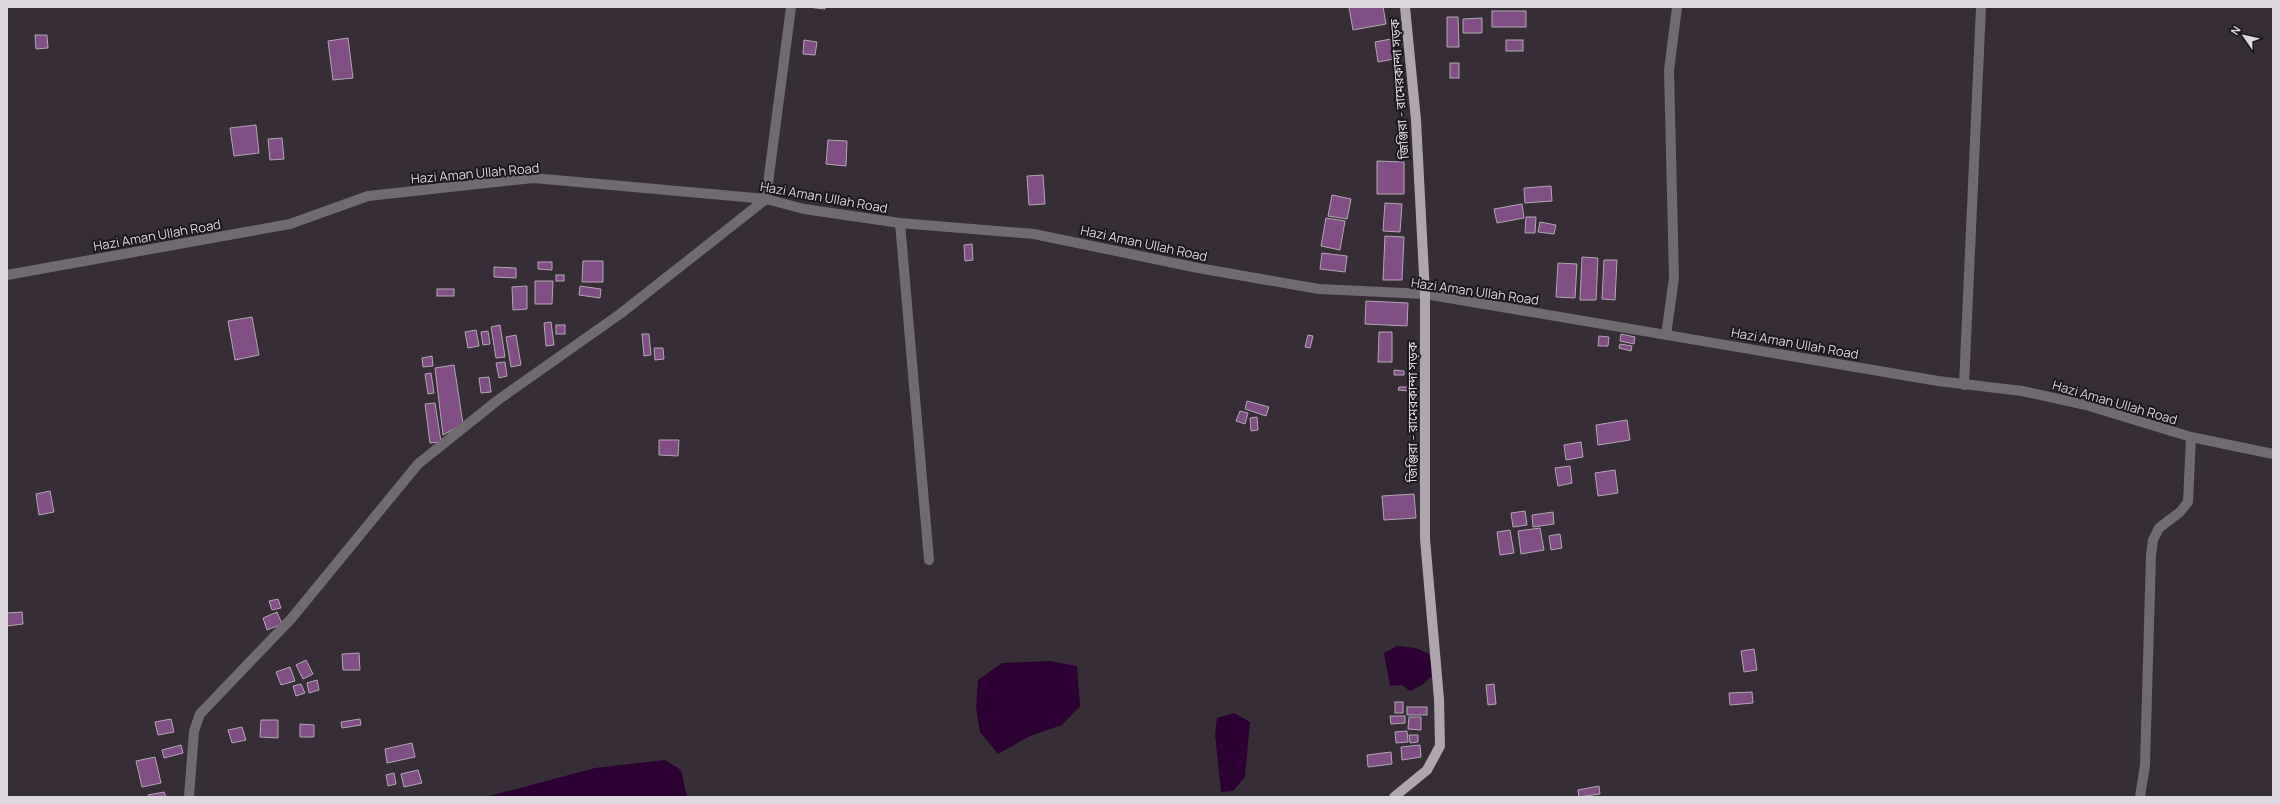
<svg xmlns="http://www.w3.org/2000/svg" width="2280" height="804" viewBox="0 0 2280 804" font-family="Manrope,'Noto Sans Bengali',sans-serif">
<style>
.water{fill:#2c0032}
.building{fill:#814f85;stroke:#b3a7b4}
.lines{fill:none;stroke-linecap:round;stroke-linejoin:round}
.minor{stroke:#706b70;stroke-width:10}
.major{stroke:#aea5af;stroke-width:10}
.labels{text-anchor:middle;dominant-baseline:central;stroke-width:4;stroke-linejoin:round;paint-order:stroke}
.street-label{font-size:13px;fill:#ddd7de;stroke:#1b171c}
</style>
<rect width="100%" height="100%" fill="#362d37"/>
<!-- water -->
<g class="water">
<polygon points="1397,646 1416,648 1429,654 1433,675 1422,685 1410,691 1402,685 1390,686 1384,653"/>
<polygon points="1050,661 1077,666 1080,706 1062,725 1030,736 998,754 980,732 976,707 978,680 1002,663"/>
<polygon points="1234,713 1250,722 1245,777 1233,791 1221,792 1215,734 1217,718"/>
<polygon points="665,760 681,770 687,797 486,797 595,768"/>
</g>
<!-- building -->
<g class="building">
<polygon points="807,7 825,7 825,9"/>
<polygon points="1349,7 1383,7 1386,24 1353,30"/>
<rect x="1492" y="11" width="34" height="16"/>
<polygon points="1447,17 1458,17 1459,47 1447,47"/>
<polygon points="1482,18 1482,33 1463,33 1463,19"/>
<polygon points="35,35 47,35 48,48 36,49"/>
<polygon points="348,38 353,78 333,80 328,41"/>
<polygon points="1391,39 1394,59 1378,62 1375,42"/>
<polygon points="804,40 817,42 815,55 803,54"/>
<rect x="1506" y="40" width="17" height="11"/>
<rect x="1450" y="63" width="9" height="15"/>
<polygon points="256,125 259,153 234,156 230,128"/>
<polygon points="282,138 284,159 270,160 268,139"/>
<polygon points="828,140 847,141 846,166 826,164"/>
<polygon points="1377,161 1404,162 1404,194 1377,194"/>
<polygon points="1043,175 1045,204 1029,205 1027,176"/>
<polygon points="1551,186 1552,201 1525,203 1524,188"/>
<polygon points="1332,195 1351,199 1347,219 1328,216"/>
<polygon points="1385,203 1402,204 1400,232 1383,231"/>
<polygon points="1522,204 1524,218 1497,223 1494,209"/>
<polygon points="1526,217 1536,217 1535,233 1525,233"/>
<polygon points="1326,218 1345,221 1340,250 1321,246"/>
<polygon points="1540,222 1556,225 1554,234 1538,232"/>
<polygon points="1385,236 1404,237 1402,280 1383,280"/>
<polygon points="972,244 973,260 965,261 964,245"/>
<polygon points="1322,253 1347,256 1345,272 1320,269"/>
<polygon points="1582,257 1598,258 1596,300 1580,300"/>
<polygon points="1604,260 1617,260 1615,300 1602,299"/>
<polygon points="583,261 603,261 603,282 582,282"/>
<polygon points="538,262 552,262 552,270 538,269"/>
<polygon points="1558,263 1577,264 1575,298 1556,297"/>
<polygon points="494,267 516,268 516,278 494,277"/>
<rect x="556" y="275" width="8" height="6"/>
<polygon points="535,281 553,281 552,304 535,304"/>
<polygon points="527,286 527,309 513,310 512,287"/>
<polygon points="580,286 601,289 600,298 579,295"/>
<rect x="437" y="289" width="17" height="7"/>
<polygon points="1366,301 1408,303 1407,326 1365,324"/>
<polygon points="252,317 259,355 235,360 228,321"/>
<polygon points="551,322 554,345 546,346 544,323"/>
<polygon points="500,325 505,357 496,358 491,327"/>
<rect x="556" y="325" width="9" height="9"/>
<polygon points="476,330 479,346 468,348 465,332"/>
<polygon points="488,331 490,344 483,345 481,332"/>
<polygon points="1379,332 1392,332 1392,362 1378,362"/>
<polygon points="642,334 649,334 651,355 644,356"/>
<polygon points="1621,334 1635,337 1634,344 1620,341"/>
<polygon points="516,335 521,365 511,367 506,337"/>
<polygon points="1308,335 1313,336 1310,348 1305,347"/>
<polygon points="1599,336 1609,337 1608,346 1598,346"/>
<polygon points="1620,344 1632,346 1631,351 1619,348"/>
<polygon points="654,348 663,348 664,359 655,360"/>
<polygon points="432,356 433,366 423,367 422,358"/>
<polygon points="505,362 507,376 499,378 496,363"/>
<polygon points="454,365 463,424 443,435 435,368"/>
<polygon points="1394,370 1404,371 1404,375 1394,375"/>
<polygon points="431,373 434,393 428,394 425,374"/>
<polygon points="489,377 491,392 481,393 479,378"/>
<polygon points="1399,387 1410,387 1410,391 1398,390"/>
<polygon points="1247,401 1269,407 1266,416 1245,409"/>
<polygon points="435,403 441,442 430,443 425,404"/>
<polygon points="1240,411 1248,413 1245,424 1236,421"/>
<polygon points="1257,417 1258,430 1251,431 1250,418"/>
<polygon points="1627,420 1630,440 1598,445 1596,425"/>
<polygon points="659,440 679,440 678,456 659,455"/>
<polygon points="1581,442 1583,457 1566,460 1564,445"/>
<polygon points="1570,466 1572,483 1558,486 1555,468"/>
<polygon points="1615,470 1618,493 1598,496 1595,473"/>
<polygon points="50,491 54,512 39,515 36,494"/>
<polygon points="1414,494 1416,518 1384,520 1382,496"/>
<polygon points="1525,511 1527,525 1513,527 1511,513"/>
<polygon points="1553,512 1554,524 1533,527 1532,515"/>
<polygon points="1540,528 1544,550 1521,554 1518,531"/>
<polygon points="1510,530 1514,553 1500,555 1497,532"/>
<polygon points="1560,534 1562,548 1551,550 1549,536"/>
<polygon points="278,599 281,608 272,610 269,601"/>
<polygon points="22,612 23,624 7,626 7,613"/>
<polygon points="277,612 282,624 267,630 263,618"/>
<polygon points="1754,649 1757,670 1744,672 1741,651"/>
<polygon points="359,653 360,670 343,670 342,654"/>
<polygon points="306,660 313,674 303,679 296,665"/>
<polygon points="290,667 295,681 281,685 276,672"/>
<polygon points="317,680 319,690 309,693 307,683"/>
<polygon points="301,684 305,693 296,696 293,686"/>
<polygon points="1494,684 1496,704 1488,705 1486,685"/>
<polygon points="1752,692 1753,703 1730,705 1729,693"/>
<rect x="1395" y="702" width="8" height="11"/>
<rect x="1407" y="707" width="20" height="8"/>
<polygon points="1390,716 1405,716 1405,723 1391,724"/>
<polygon points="1409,717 1421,717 1421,730 1408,729"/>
<polygon points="171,719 174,732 158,735 155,722"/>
<polygon points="360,719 361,725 342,728 341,722"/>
<polygon points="261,720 278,720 278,738 260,737"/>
<polygon points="300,724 314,725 314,737 300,737"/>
<polygon points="242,727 246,740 232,743 228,730"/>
<polygon points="1407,731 1408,742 1396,743 1395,732"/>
<polygon points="1409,735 1418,735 1418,742 1410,743"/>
<polygon points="412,743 415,757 387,763 385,749"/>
<polygon points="181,745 183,753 164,758 162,750"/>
<polygon points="1420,745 1421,757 1402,760 1401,747"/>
<polygon points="1391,752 1392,764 1368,767 1367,755"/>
<polygon points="155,757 161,783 142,787 136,761"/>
<polygon points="418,770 422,783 404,787 401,774"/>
<polygon points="394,773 396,784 388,786 386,775"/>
<polygon points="1599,786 1600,794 1579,797 1578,790"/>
<polygon points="164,792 166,797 149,797 148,795"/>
</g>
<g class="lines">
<!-- minor -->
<g class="minor">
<polyline points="900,223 929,560"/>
<polyline points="7,275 290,224 368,196 533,178 766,199 804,209 900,223 1034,234 1198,268 1319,289 1425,294 1938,381 2022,391 2086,405 2191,437 2273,454"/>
<polyline points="1666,335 1674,278 1669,70 1677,7"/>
<polyline points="1964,385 1981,7"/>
<polyline points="189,797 194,731 200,714 291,619 418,464 498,400 620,314 766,199 791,7"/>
<polyline points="2140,797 2145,765 2151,555 2153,540 2159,528 2180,512 2188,502 2191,437"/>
</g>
<!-- major -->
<polyline class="major" points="1394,797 1427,770 1440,746 1439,699 1425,539 1425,294 1416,120 1405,7"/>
</g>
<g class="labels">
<!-- street labels -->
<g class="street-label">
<text transform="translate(1399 89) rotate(-94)">জিঞ্জিরা - রামেরকান্দা সড়ক</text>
<text transform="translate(475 173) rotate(-5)">Hazi Aman Ullah Road</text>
<text transform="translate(824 197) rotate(10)">Hazi Aman Ullah Road</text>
<text transform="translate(157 235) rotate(-10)">Hazi Aman Ullah Road</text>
<text transform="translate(1144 243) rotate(12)">Hazi Aman Ullah Road</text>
<text transform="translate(1475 291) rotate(8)">Hazi Aman Ullah Road</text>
<text transform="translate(1795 343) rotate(10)">Hazi Aman Ullah Road</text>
<text transform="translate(2115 402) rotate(16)">Hazi Aman Ullah Road</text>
<text transform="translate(1412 412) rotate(-90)">জিঞ্জিরা - রামেরকান্দা সড়ক</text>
</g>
</g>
<!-- border -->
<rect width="2280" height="804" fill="none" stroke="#ddd7de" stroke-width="16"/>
<!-- north arrow -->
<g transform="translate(2244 36) rotate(304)" stroke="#1b171c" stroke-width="3" paint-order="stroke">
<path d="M0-3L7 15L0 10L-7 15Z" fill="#ddd7de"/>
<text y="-6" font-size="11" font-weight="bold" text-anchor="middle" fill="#ddd7de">N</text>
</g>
</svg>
